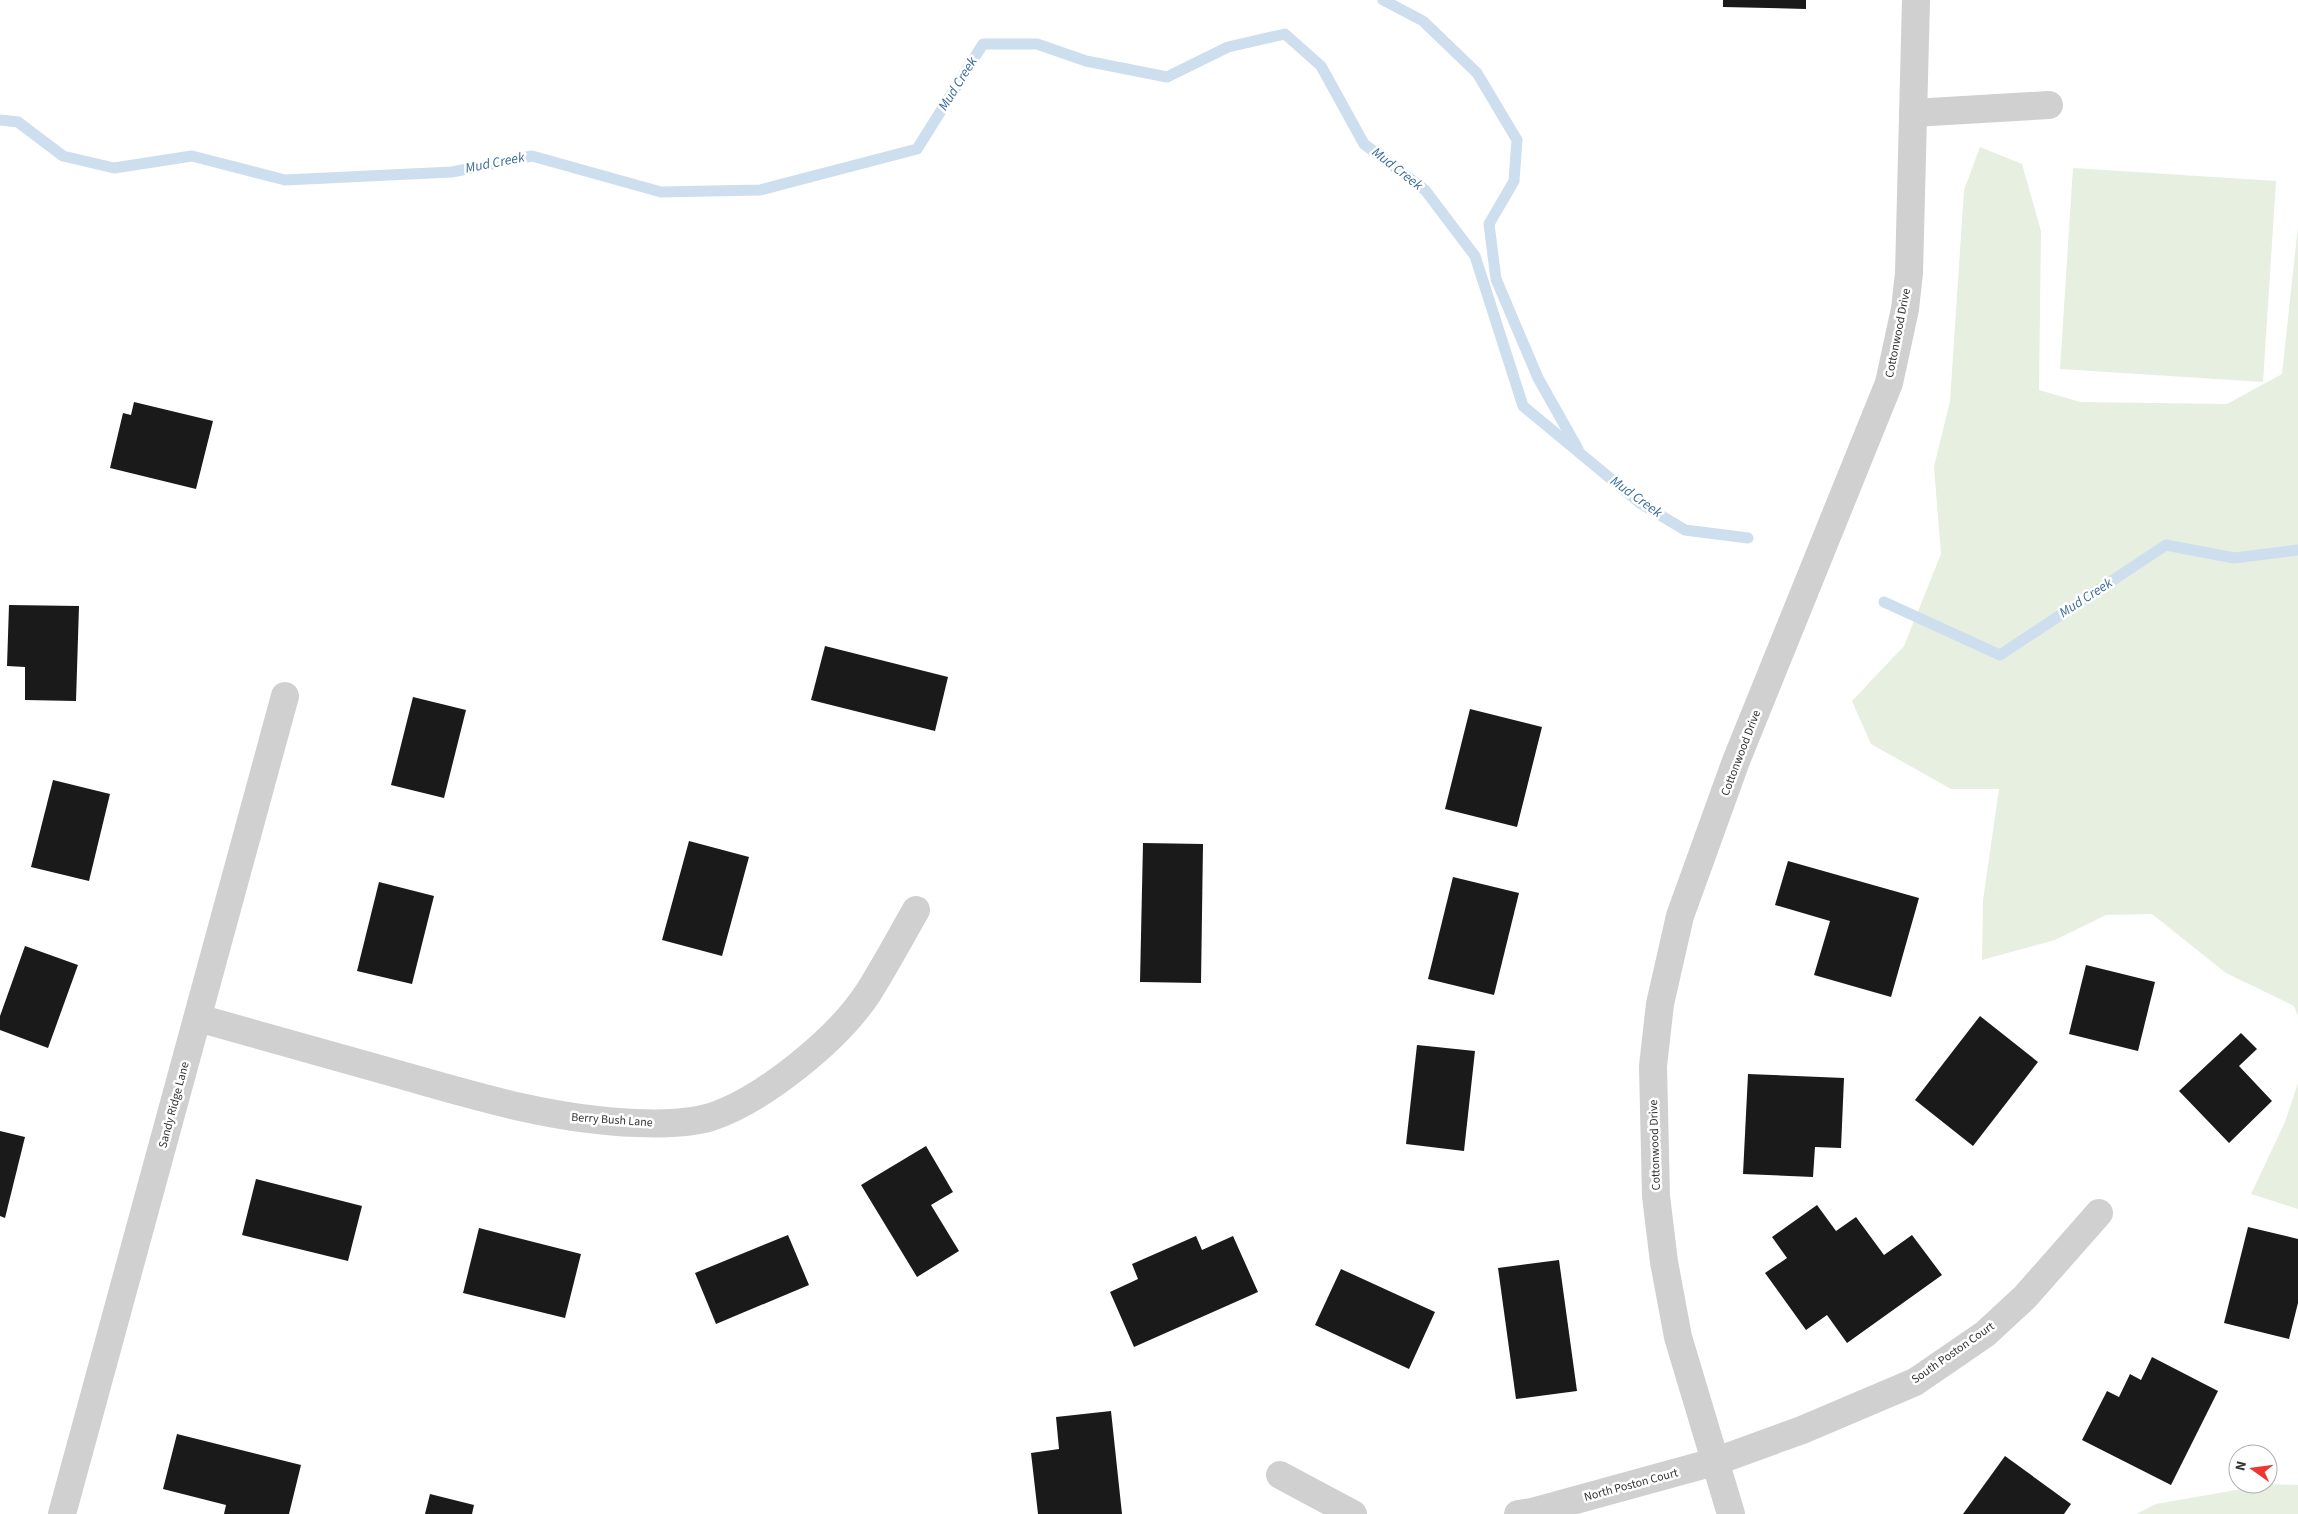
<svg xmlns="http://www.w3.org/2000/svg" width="2298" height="1514" viewBox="0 0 2298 1514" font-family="'Source Sans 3',sans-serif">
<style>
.green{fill:#e7efe1}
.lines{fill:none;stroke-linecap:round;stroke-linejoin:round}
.stream{stroke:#cddeef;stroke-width:11}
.building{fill:#1a1a1a}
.minor{stroke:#d0d0d0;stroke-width:28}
.labels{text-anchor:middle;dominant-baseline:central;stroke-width:5;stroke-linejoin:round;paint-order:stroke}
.street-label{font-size:12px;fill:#333;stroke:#fff}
.water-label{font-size:14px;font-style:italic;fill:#3b6c9a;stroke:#fff}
</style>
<rect width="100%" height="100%" fill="#fff"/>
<!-- green -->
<g class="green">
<polygon points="1980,147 2022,164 2041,231 2039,390 2080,402 2227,404 2282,374 2298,226 2298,1016 2294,1006 2226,973 2152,914 2106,915 2055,940 1982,960 1983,900 1999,789 1951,789 1871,744 1852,701 1904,646 1941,554 1934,467 1950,401 1964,190"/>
<polygon points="2073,168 2276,181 2263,382 2060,369"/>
<polygon points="2298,1083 2298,1209 2251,1194 2285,1122"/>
<polygon points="2270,1484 2298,1485 2298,1514 2136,1514 2156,1504"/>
</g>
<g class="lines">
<!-- stream -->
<g class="stream">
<polyline points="1383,0 1423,21 1477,73 1517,140 1514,181 1489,224 1496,279 1538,378 1578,449"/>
<polyline points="0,120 18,122 63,156 114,168 192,156 285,180 452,172 532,156 661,192 760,190 917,149 983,44 1037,44 1086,61 1167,77 1228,47 1285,34 1321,66 1364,144 1425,190 1475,256 1523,406 1640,503 1685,530 1748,538"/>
<polyline points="1884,602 2000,655 2166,545 2234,558 2298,550"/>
</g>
</g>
<!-- building -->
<g class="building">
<polygon points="1723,0 1806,0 1806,9 1723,7"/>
<polygon points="134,402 213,421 196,489 110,468 123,413 131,415"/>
<polygon points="9,605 79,606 76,701 25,700 25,667 7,666"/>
<polygon points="825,646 948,677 935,731 811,700"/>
<polygon points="413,697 466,710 444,798 391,785"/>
<polygon points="1470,709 1542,727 1517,827 1445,809"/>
<polygon points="53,780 110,794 89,881 31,867"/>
<polygon points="689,841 749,857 722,956 662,940"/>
<polygon points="1143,843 1203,844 1201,983 1140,982"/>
<polygon points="1788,861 1919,898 1891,997 1814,975 1830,921 1775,905"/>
<polygon points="1453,877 1519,893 1494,995 1428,979"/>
<polygon points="379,882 434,896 412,984 357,971"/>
<polygon points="25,946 78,965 48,1048 0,1030 0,1016"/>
<polygon points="2086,965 2155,982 2138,1051 2069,1034"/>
<polygon points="1980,1016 2038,1062 1973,1146 1915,1100"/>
<polygon points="2241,1033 2257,1049 2239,1066 2272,1101 2229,1143 2179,1091"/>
<polygon points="1417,1045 1475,1051 1464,1151 1406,1144"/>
<polygon points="1748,1074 1844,1078 1841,1148 1815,1147 1813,1177 1743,1174"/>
<polygon points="0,1131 25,1137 5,1218 0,1216"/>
<polygon points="926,1146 953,1192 931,1205 959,1251 917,1277 861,1185"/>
<polygon points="256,1179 362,1206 348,1261 242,1235"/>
<polygon points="1817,1205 1836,1231 1856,1217 1884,1255 1912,1235 1942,1275 1847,1343 1827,1315 1806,1330 1765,1273 1787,1258 1772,1237"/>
<polygon points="2248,1227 2298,1239 2298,1303 2289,1339 2224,1323"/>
<polygon points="479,1228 581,1254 565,1318 463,1293"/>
<polygon points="788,1235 809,1285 716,1324 695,1273"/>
<polygon points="1196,1236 1202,1250 1233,1236 1258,1292 1134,1347 1110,1292 1138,1279 1132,1264"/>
<polygon points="1559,1260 1577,1391 1516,1399 1498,1268"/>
<polygon points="1341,1269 1435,1312 1409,1369 1315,1325"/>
<polygon points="2152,1357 2218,1391 2171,1485 2082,1440 2107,1391 2119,1397 2130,1374 2141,1380"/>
<polygon points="1111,1411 1122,1514 1038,1514 1031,1453 1059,1449 1056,1417"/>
<polygon points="177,1434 301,1465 289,1514 224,1514 226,1505 163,1489"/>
<polygon points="2005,1456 2071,1504 2064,1514 1963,1514"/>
<polygon points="430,1494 474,1505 472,1514 425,1514"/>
</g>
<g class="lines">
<!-- minor -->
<g class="minor">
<polyline points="1913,113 2049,105"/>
<path d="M198,1018C263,1036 328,1054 394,1073C474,1096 553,1120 636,1123C660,1124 688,1124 711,1117C763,1100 838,1039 868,993C885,966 900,938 916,910"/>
<polyline points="1280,1475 1353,1514"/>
<polyline points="62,1514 285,696"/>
<polyline points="1518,1514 1532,1512 1714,1462 1802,1430 1915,1382 1985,1334 2025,1297 2099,1213"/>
<polyline points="1731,1514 1678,1337 1664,1262 1656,1196 1653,1066 1660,1004 1680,916 1736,761 1889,383 1905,309 1909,273 1916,0"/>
</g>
</g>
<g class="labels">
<!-- street labels -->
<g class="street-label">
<text transform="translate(1898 333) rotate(-79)">Cottonwood Drive</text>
<text transform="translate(1741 753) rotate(-69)">Cottonwood Drive</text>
<text transform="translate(174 1105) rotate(-75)">Sandy Ridge Lane</text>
<text transform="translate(612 1120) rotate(4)">Berry Bush Lane</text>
<text transform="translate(1655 1145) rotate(-92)">Cottonwood Drive</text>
<text transform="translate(1953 1353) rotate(-35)">South Poston Court</text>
<text transform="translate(1631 1485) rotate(-15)">North Poston Court</text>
</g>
<!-- water labels -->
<g class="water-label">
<text transform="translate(958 84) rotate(-58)">Mud Creek</text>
<text transform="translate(495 163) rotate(-11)">Mud Creek</text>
<text transform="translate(1397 169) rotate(38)">Mud Creek</text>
<text transform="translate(1636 497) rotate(36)">Mud Creek</text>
<text transform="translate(2086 598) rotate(-33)">Mud Creek</text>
</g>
</g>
<!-- north arrow -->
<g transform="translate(2253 1469) rotate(284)"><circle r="24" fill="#ffffff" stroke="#adadad"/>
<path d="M0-4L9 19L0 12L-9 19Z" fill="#ed3631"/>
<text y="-8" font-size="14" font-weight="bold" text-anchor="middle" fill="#333333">N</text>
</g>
</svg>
